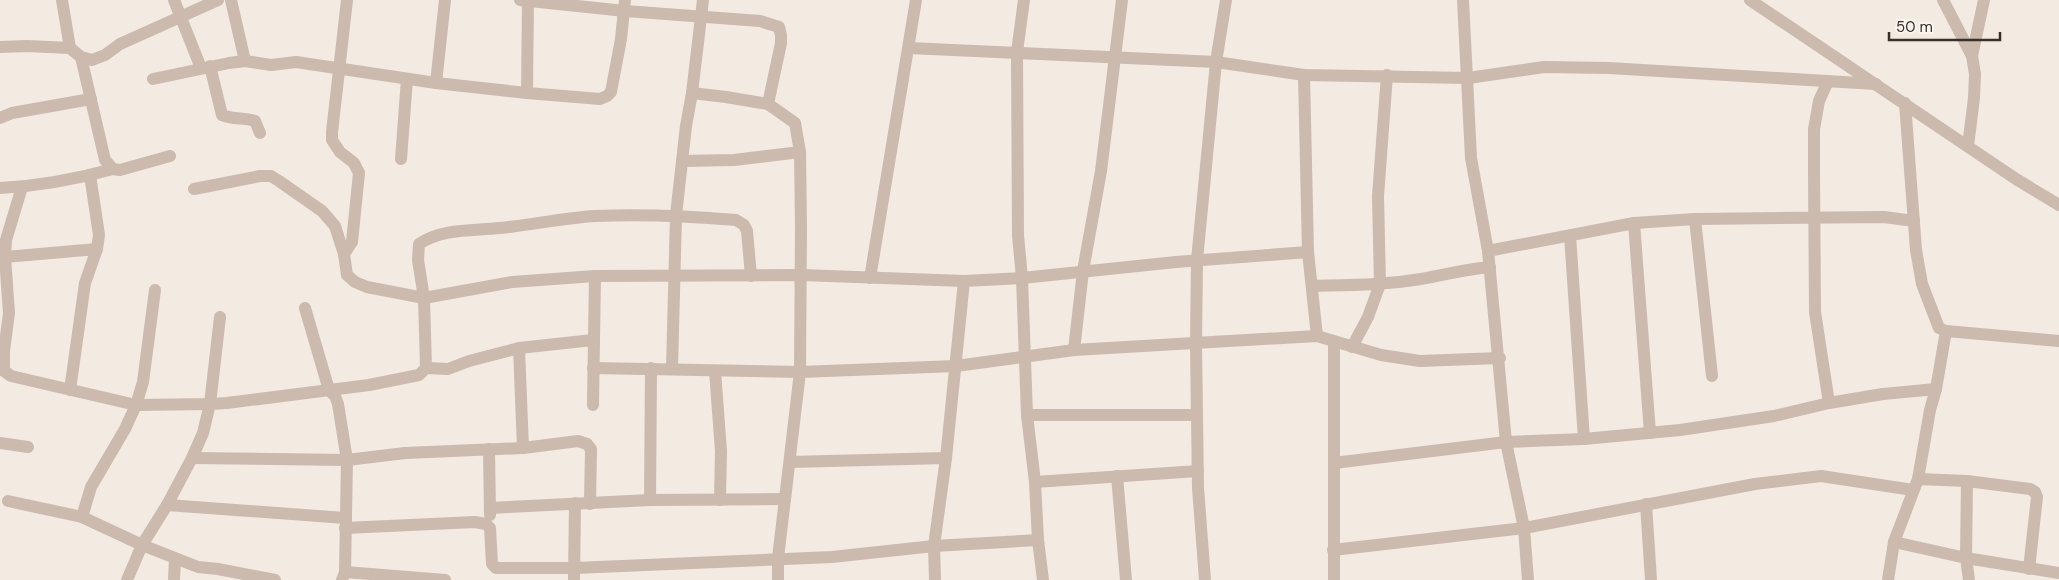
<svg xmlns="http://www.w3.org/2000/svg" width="2059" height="580" viewBox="0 0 2059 580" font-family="'DM Sans',sans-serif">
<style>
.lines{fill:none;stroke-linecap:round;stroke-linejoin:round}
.street{stroke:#cbbaad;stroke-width:12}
</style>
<rect width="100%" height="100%" fill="#f3eae1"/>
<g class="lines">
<!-- street -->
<g class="street">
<polyline points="62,0 70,48"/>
<polyline points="174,0 201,68"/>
<polyline points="231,0 245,61"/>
<polyline points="520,0 625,11 760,21 779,27 781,35 781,43 768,104"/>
<polyline points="1024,0 1017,52 1018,235 1022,278 1027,415 1035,482 1038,540 1043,580"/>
<polyline points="1463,0 1471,158 1488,251 1506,442 1524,528 1528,580"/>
<polyline points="1750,0 2016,179 2059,205"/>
<polyline points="1943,0 1972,56"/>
<polyline points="0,47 27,46 70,48 81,57 92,60 105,55 120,44 218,0"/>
<polyline points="909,48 1216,62 1304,75 1468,78 1544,67 1609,68 1876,84"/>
<polyline points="81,57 105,160 113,169 120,170 170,156"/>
<path d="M210,66L222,115C233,120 244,117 255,121L260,133"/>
<polyline points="1304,75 1308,252 1317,336"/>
<polyline points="153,79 229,63 245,61 271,65 296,62 436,83 527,93 600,99 607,96 611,92 621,39 625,0"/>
<polyline points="1828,81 1819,101 1814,129 1814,174 1815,312 1829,403"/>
<polyline points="436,83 445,0"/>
<polyline points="527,93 528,0"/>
<polyline points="692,93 726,97 768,104 795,123 800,152 801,227 800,372 778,558 778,580"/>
<polyline points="1905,103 1916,250 1922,284 1939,328 1946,331 2059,341"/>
<polyline points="0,118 12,113 91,99"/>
<polyline points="1968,146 1974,98 1975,74 1972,56 1984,0"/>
<polyline points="401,159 407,79"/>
<polyline points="682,161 734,160 800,152"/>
<polyline points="22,187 6,240 5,257 9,313 4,351 4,371 11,376 136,405 210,404 220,317"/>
<path d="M0,188C38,186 77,179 113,169"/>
<polyline points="194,189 260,176 271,176 279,181 322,211 335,226 344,254 347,275 355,282 367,287 424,298 512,282 595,276 802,275 964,281 1022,278 1176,262 1308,252"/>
<polyline points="1695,219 1712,376"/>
<polyline points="1634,223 1650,433"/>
<polyline points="1570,236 1584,439"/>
<polyline points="1488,251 1634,223 1695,219 1884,217 1914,221"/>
<polyline points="344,254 352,242 359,173 354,163 340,152 332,140 332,132 347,0"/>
<polyline points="5,257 97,249"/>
<polyline points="870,278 916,0"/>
<path d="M1312,286C1348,285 1385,285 1421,279C1445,275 1465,269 1490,267"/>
<polyline points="305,308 329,390 335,396 338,404 347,460 345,572 342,580"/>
<polyline points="1334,342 1334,580"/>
<polyline points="1352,347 1368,317 1380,284 1378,196 1387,75"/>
<polyline points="519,348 523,448"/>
<polyline points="1074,350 1083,271 1101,171 1122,0"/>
<polyline points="426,368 448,369 469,361 519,348 593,340"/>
<polyline points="593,368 800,372 956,366 1074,350 1317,336 1381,355 1420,361 1500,358"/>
<polyline points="672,369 676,215 686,126 692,93 703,0"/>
<polyline points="715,371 721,451 720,500"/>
<polyline points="70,390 85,283 97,249 99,235 90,175"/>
<polyline points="593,405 595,276"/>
<polyline points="1027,415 1197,415"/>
<polyline points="0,443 28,447"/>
<polyline points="489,449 490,515"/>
<polyline points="192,458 347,460 405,453 523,448 578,441 587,444 591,449 590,504"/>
<polyline points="790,462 946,458"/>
<polyline points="1334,463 1506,442 1584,439 1680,430 1774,416 1829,403 1883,394 1936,389 1946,331"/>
<polyline points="1117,476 1126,580"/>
<polyline points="1918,479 1967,481 2030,489 2035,492 2037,497 2029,569"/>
<polyline points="1967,481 1966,558 1969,580"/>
<polyline points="1035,482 1198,471"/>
<polyline points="650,500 651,368"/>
<polyline points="8,501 82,517 142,545 198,567 218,569 275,580"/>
<polyline points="1646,504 1651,580"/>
<polyline points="167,505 345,518"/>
<polyline points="490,508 650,500 785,499"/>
<polyline points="82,517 91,487 125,429 136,405 143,382 155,290"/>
<polyline points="345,528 475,522 486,524 490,528 492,564 496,568 575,568 832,557 934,546 1038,540"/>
<polyline points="1894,542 1918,479 1930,410 1936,389"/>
<polyline points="1333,550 1524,528 1755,484 1821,476 1913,490"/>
<polyline points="345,572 445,580"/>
<path d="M127,580L142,545L167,505L192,458L203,433L210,404L227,403L369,385L419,375L426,368L424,298L418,260L419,244C443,228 472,231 500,228C532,225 563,218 595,216C642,214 689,216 736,220L744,225L747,231L751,276"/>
<polyline points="174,580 175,559"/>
<polyline points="574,580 575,503"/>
<polyline points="935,580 934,546 946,458 964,281"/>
<polyline points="1205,580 1198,488 1196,344 1197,260 1216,62 1226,0"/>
<polyline points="1888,580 1894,542 1966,558 2059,573"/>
</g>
</g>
<!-- scale -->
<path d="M1889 32v8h111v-8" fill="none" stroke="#392f2b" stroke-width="2.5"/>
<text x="1896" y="32" font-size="15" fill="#392f2b" stroke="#faf4ed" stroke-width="4" paint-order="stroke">50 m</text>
</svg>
